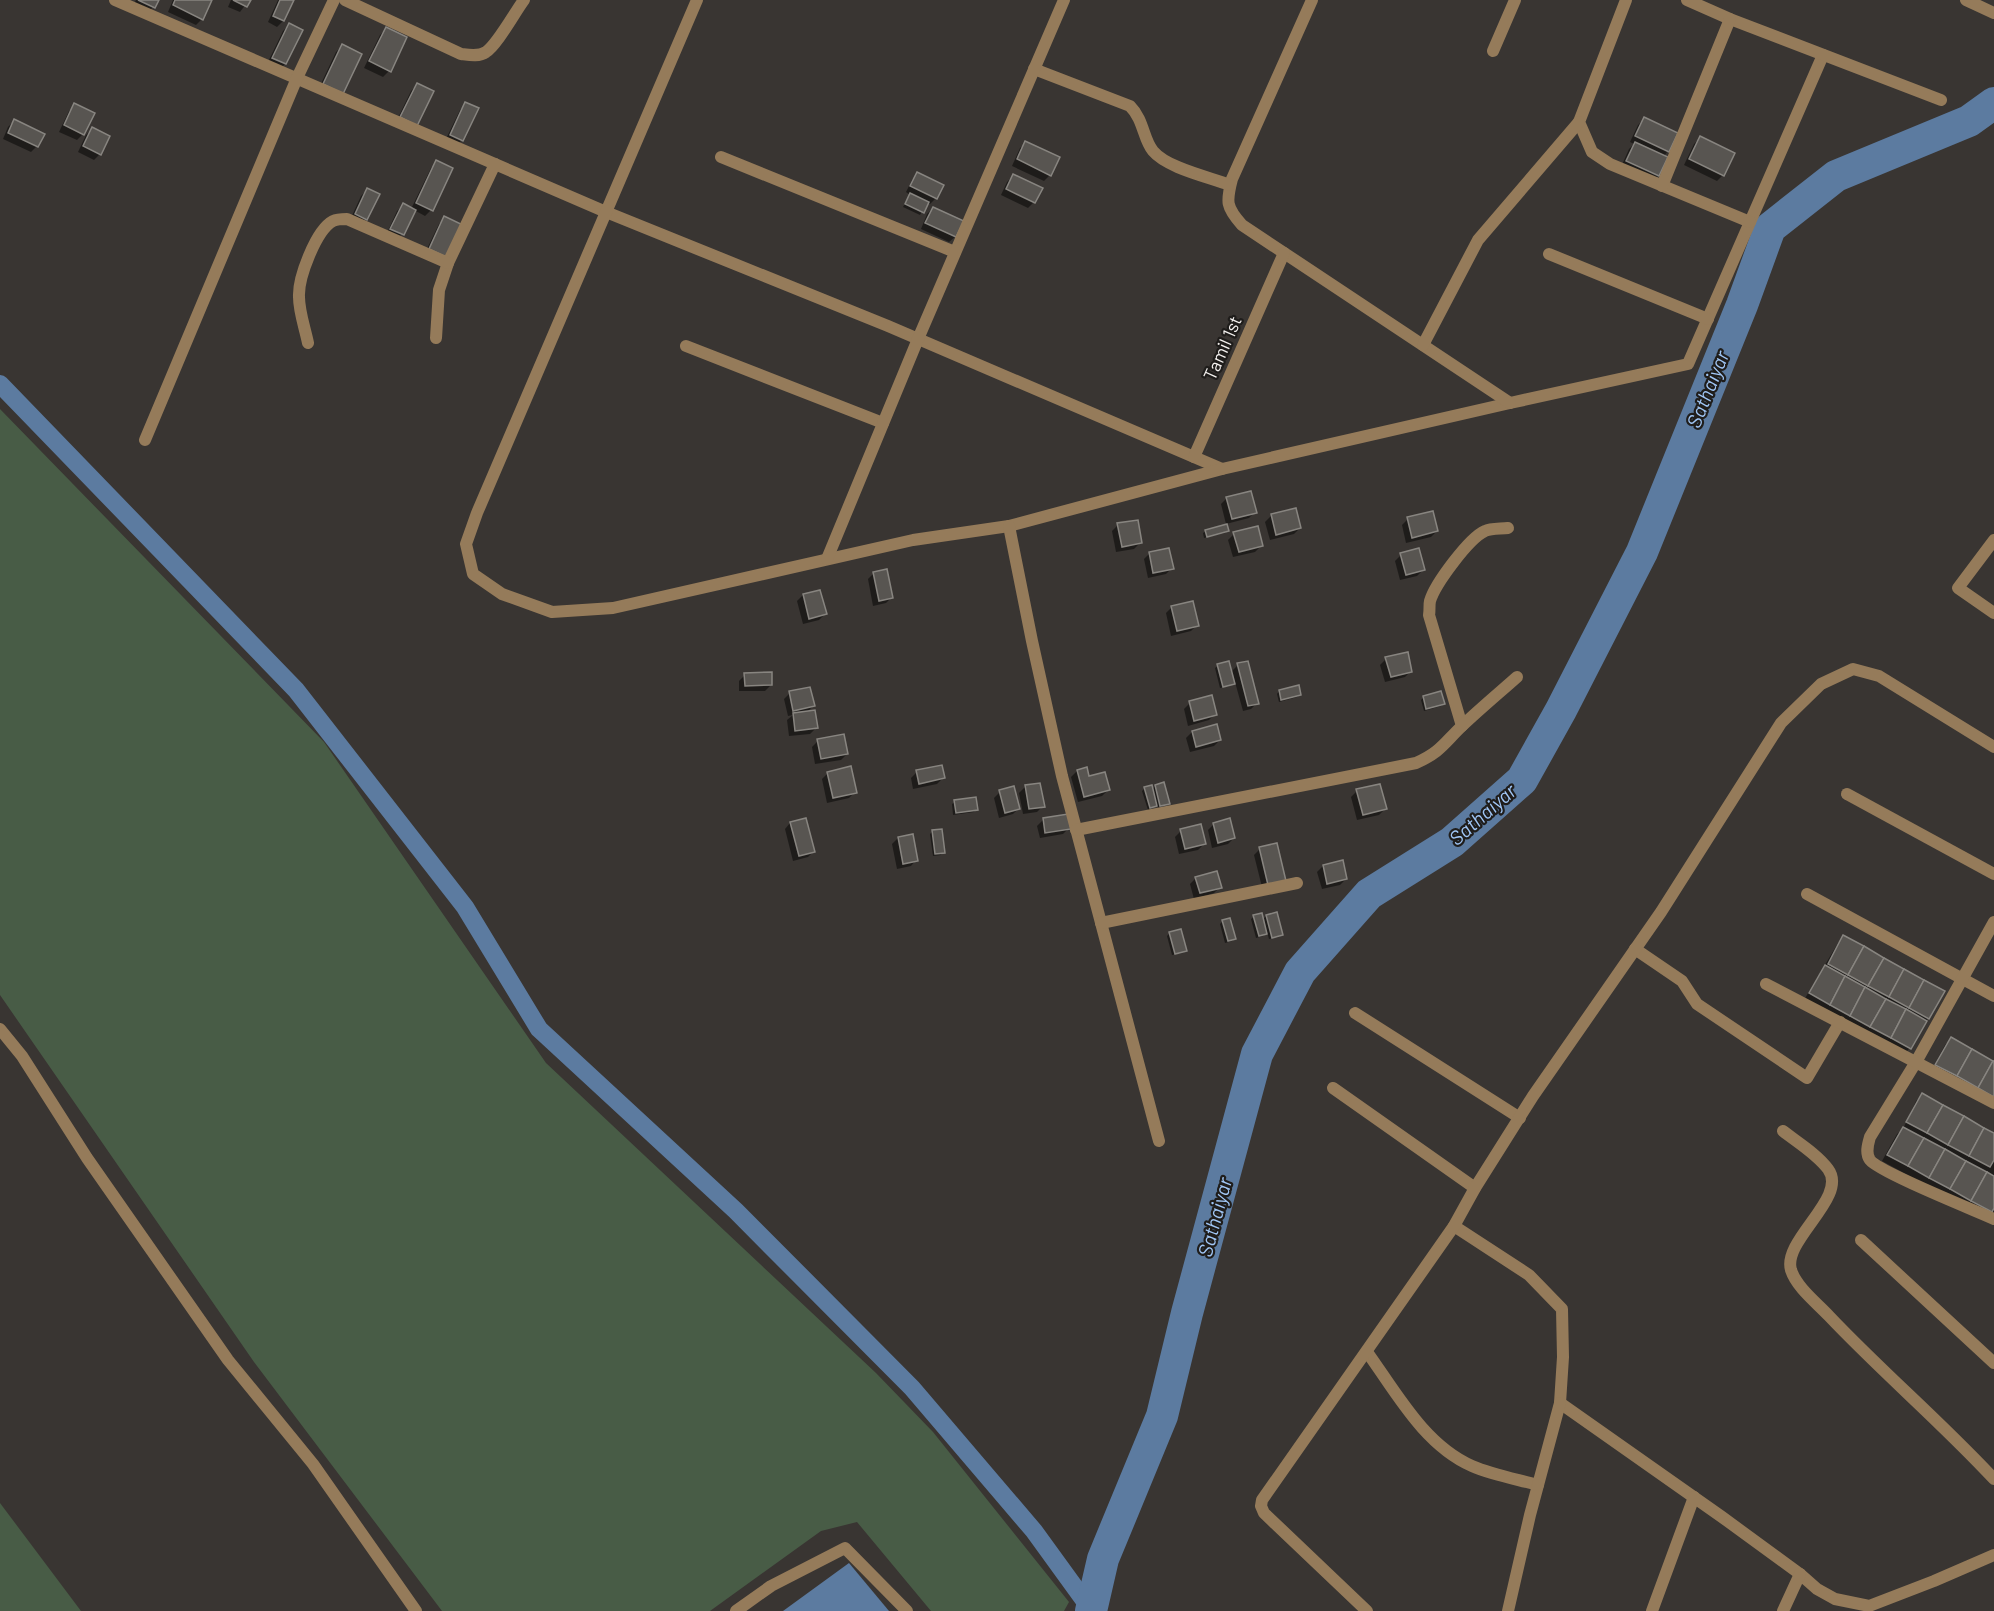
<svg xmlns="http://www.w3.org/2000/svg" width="1994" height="1611" viewBox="0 0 1994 1611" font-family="Barlow,sans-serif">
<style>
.green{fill:#485c46}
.water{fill:#5c7ba0}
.shadow{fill:#0007}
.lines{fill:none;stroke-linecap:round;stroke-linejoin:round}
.canal{stroke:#5c7ba0;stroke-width:18}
.river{stroke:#5c7ba0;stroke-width:32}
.building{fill:#585551;stroke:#888580;stroke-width:1.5}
.minor{stroke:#957b5a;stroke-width:12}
.tertiary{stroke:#957b5a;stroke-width:12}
.labels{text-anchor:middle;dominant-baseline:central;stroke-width:4.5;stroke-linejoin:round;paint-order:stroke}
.street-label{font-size:18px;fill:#f5f2f0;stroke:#1f1d1b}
.water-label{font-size:20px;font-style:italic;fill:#a0c6f5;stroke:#1f1d1b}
</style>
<rect width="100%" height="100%" fill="#393532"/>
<!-- green -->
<g class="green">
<polygon points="0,409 324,742 546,1063 876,1373 933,1432 1069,1602 1064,1611 931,1611 857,1522 821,1531 710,1611 442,1611 254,1362 0,995"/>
<polygon points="0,1503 81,1611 0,1611"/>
</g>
<!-- water -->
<polygon class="water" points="849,1563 889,1611 783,1611"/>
<!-- shadow -->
<g class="shadow">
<polygon points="136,0 158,0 148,13 133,6"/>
<polygon points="173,0 211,0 202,19 196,25 168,12"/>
<polygon points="231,0 249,0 240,12 228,7"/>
<polygon points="278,0 292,0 283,21 277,27 268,22"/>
<polygon points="289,25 301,30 285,64 279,70 267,64 283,31"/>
<polygon points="386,29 389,71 383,77 364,68 380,35"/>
<polygon points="342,46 361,55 318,90 336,52"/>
<polygon points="417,85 432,92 395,124 411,91"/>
<polygon points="466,104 462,140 456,146 445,141 460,110"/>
<polygon points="75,105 83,134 77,140 59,132 69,111"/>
<polygon points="1644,119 1676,134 1668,151 1663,157 1666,158 1658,176 1652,182 1621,167 1629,149 1634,144 1630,142 1638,125"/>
<polygon points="14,121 37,146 31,152 3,139 8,127"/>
<polygon points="92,129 100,154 94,160 78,152 86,135"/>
<polygon points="1700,138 1723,175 1717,181 1684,165 1694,144"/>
<polygon points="1026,143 1050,175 1044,181 1012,166 1020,148"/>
<polygon points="437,162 431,210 425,216 414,210 402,234 396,240 386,235 397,211 403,205 411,209 431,168"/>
<polygon points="918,174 936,198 930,204 927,203 920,215 903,207 910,195 906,192 912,180"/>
<polygon points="1013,176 1034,202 1028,208 1001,195 1007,182"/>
<polygon points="367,190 366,219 360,225 350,220 361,196"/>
<polygon points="933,208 962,222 955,237 949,242 921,229 927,214"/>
<polygon points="444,218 461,226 424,255 439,224"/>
<polygon points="1227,498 1255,512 1249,518 1226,524 1221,504"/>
<polygon points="1295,510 1300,528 1294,534 1270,540 1265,522 1271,516"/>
<polygon points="1408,519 1437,531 1431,537 1406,543 1402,525"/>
<polygon points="1118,525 1140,543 1134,549 1116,552 1112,531"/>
<polygon points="1206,531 1227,531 1225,533 1204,538 1203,533"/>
<polygon points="1234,534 1261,546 1255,552 1233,557 1228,540"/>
<polygon points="1150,553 1172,568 1166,574 1148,578 1144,559"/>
<polygon points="1401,555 1423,570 1417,576 1400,580 1395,561"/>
<polygon points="874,573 892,597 886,603 873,606 868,579"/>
<polygon points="803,595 825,614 819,620 803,624 797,601"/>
<polygon points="1172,607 1197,625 1191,631 1171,636 1166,613"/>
<polygon points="1386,659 1411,671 1405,677 1385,682 1380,665"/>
<polygon points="1238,665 1257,703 1251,709 1243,711 1235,682 1230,686 1220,688 1215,668 1218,666 1230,673"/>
<polygon points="745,675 771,685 765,691 739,691 739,681"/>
<polygon points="1279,691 1300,695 1297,697 1279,702 1277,694"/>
<polygon points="790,693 813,706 806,713 816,728 810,734 789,736 787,720 793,715 788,716 784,699"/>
<polygon points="1424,697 1443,704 1441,706 1424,711 1421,700"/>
<polygon points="1190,703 1215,714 1209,720 1188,726 1184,709"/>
<polygon points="1192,732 1220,740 1214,746 1190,752 1186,738"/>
<polygon points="818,741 847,754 841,760 815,764 812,747"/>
<polygon points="1077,771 1088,778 1108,790 1102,796 1078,802 1071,777"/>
<polygon points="917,772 943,778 937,784 913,789 911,778"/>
<polygon points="828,773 855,792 849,798 827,803 822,779"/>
<polygon points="1039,784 1043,806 1037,812 1023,814 1019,793 1025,787"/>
<polygon points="1155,786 1168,803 1158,808 1157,805 1148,810 1142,791 1145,788 1152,790"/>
<polygon points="1357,791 1385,809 1379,815 1357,820 1351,797"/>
<polygon points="1000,792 1019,808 1013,814 999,818 994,798"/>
<polygon points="955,802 976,809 974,812 953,815 952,804"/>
<polygon points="1043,820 1069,828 1063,834 1040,838 1037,826"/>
<polygon points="790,823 814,851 808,857 793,861 785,829"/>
<polygon points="1214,824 1234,838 1228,844 1212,848 1208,830"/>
<polygon points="1181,831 1204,844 1198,850 1179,854 1175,837"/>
<polygon points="932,832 943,852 941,855 933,856 930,834"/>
<polygon points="898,838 916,860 911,866 897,869 892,844"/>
<polygon points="1260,849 1285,881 1263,891 1254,855"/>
<polygon points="1323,866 1346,879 1340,885 1322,889 1317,872"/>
<polygon points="1196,878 1220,887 1214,893 1194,899 1190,884"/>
<polygon points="1266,916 1282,935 1279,937 1269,939 1267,932 1263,936 1256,938 1251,919 1254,917 1262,921"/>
<polygon points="1223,921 1234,939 1232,941 1225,943 1220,924"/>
<polygon points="1170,933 1185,950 1183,953 1172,955 1167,936"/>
<polygon points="1844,937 1928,1018 1910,1048 1904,1054 1804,1000 1838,943"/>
<polygon points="1951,1039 1994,1063 1994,1106 1931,1071 1945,1045"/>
<polygon points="1922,1095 1994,1135 1994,1222 1882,1161 1897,1134 1903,1129 1916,1101"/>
</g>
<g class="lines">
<!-- canal -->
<polyline class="canal" points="0,384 296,690 465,907 539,1029 736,1211 912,1388 1034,1531 1092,1611"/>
<!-- river -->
<polyline class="river" points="1091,1611 1103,1559 1162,1416 1187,1313 1257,1054 1300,972 1369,894 1452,842 1522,780 1561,710 1642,552 1742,305 1770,228 1836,176 1969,121 1994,103"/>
</g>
<!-- building -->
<g class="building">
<polygon points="138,0 159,0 155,8"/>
<polygon points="175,0 212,0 203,20 173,5"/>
<polygon points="233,0 251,0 247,7"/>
<polygon points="280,0 294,0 284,21 273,16"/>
<polygon points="289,23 303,30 286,64 272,58"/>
<polygon points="386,27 407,37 391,72 369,61"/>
<polygon points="342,44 362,54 343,94 323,84"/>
<polygon points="417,83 434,91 417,126 400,117"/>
<polygon points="465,102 479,108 463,141 450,135"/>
<polygon points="74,103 95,113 84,135 64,125"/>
<polygon points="1644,117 1678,133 1669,152 1635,136"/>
<polygon points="14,119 45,134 38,147 8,133"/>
<polygon points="92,127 110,136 101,155 83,146"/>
<polygon points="1700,136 1735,153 1724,176 1689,159"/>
<polygon points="1025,141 1060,157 1051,176 1017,159"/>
<polygon points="1635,142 1668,157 1659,176 1626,161"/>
<polygon points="436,160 453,168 433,211 416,203"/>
<polygon points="917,172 944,185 937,199 910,186"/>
<polygon points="1013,174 1043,188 1035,203 1006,189"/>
<polygon points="367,188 380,194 367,220 355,214"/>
<polygon points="910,193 929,202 924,213 905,204"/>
<polygon points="403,203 416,210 404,235 390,229"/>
<polygon points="933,207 964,221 956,237 925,223"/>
<polygon points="444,216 463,225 448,258 429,249"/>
<polygon points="1251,491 1257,513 1232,519 1226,497"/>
<polygon points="1296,508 1301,528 1276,535 1271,514"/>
<polygon points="1433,511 1438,531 1412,538 1407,517"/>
<polygon points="1138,520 1142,543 1122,547 1117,523"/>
<polygon points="1227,524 1229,531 1207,537 1205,530"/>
<polygon points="1258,526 1263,546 1239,552 1233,532"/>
<polygon points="1169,548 1174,569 1153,573 1149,552"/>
<polygon points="1419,548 1425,570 1406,575 1400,553"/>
<polygon points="887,569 893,598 879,601 873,572"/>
<polygon points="820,590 827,614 809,619 803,594"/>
<polygon points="1193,601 1199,626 1177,631 1171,606"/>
<polygon points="1408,652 1412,672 1391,677 1385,657"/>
<polygon points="1229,661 1235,684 1223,687 1217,664"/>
<polygon points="1248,661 1259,704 1248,706 1237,663"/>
<polygon points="772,672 772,685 745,686 744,673"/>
<polygon points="1299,685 1301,695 1281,700 1279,690"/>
<polygon points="810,687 815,706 793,711 789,691"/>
<polygon points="1441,691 1445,704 1426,709 1423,696"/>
<polygon points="1212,695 1217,715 1194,721 1189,701"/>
<polygon points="815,710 818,728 795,731 793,713"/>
<polygon points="1217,724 1221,740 1196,747 1192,731"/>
<polygon points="844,734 848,754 821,759 817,739"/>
<polygon points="942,765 945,778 919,784 916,770"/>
<polygon points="851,766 857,793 833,798 827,772"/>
<polygon points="1087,767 1089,776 1105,772 1110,790 1084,797 1077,770"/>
<polygon points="1164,782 1170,804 1160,806 1155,785"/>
<polygon points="1040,783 1045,807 1029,809 1025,785"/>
<polygon points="1380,784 1387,809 1363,815 1356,789"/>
<polygon points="1152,785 1157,806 1150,808 1144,787"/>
<polygon points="1014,786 1020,809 1005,813 999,790"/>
<polygon points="976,797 978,810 956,813 954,800"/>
<polygon points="1068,814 1071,829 1045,833 1043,818"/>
<polygon points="806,818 815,852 799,856 790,822"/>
<polygon points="1230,818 1235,838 1218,843 1213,823"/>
<polygon points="1201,824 1206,844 1185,849 1180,829"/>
<polygon points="942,829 945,853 935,854 932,830"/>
<polygon points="913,834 918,861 903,864 898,837"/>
<polygon points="1277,843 1286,881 1268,885 1259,847"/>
<polygon points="1343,860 1347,879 1327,884 1323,865"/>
<polygon points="1217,871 1222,888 1200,893 1195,877"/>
<polygon points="1277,912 1283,935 1272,938 1266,915"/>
<polygon points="1262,913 1267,934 1259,936 1253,915"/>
<polygon points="1230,918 1236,939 1228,941 1222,920"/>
<polygon points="1181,929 1187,951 1175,954 1169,932"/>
<polygon points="1843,935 1864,946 1848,975 1828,964"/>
<polygon points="1864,946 1884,958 1868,986 1848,975"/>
<polygon points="1884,958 1904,969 1889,997 1868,986"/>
<polygon points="1825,965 1845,976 1830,1005 1809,993"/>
<polygon points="1904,969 1924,980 1909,1008 1889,997"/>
<polygon points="1845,976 1865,987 1850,1016 1830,1005"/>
<polygon points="1924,980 1945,991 1929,1019 1909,1008"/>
<polygon points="1865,987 1886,999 1870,1027 1850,1016"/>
<polygon points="1886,999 1906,1009 1891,1038 1870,1027"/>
<polygon points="1906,1009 1927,1021 1911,1049 1891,1038"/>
<polygon points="1951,1037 1972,1049 1957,1076 1935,1065"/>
<polygon points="1972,1049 1993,1061 1978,1088 1957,1076"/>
<polygon points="1993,1061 1994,1061 1994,1097 1978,1088"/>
<polygon points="1922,1093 1943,1105 1927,1133 1906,1122"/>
<polygon points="1943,1105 1964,1116 1948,1145 1927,1133"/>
<polygon points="1964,1116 1984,1128 1969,1156 1948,1145"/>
<polygon points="1903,1127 1924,1138 1908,1166 1887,1155"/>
<polygon points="1984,1128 1994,1133 1994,1160 1990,1167 1969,1156"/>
<polygon points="1924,1138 1945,1149 1929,1178 1908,1166"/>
<polygon points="1945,1149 1966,1161 1950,1189 1929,1178"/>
<polygon points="1966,1161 1987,1172 1971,1201 1950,1189"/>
<polygon points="1987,1172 1994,1176 1994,1208 1992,1212 1971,1201"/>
</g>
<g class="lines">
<!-- minor -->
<g class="minor">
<polyline points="115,0 606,212 888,326 1222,469"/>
<path d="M345,0L461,54C469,55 479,57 486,52C497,45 515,12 524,0"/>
<polyline points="697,0 477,513 466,544 473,574 502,594 552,612 613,608 913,540 1009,526 1222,469 1510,403 1688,364 1823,55"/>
<path d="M1312,0L1232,179C1226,202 1226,207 1242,225L1510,403"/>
<polyline points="1626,0 1579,122 1592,152 1610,164 1750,222"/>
<polyline points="1687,0 1730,19 1941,100"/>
<polyline points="1493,51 1515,0"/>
<path d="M1034,69L1130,106C1144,120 1143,139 1153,151C1167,168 1209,177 1230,185"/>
<polyline points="721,157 955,252"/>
<polyline points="1662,186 1730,19"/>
<polyline points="1549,254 1708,319"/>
<polyline points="436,338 439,290 448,263 495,164"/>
<path d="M308,343C305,328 299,312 299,297C298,278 316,230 333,221C337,219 342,219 347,219L448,263"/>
<polyline points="1423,345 1478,240 1579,122"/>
<polyline points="686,346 883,423"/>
<polyline points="145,440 297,78 334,0"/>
<polyline points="1194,457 1284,253"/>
<polyline points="1009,526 1032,641 1062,776 1159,1141"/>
<polyline points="1994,540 1958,588 1994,613"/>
<polyline points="827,559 918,339 1064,0"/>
<path d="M1462,726L1429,615C1430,610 1429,605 1430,601C1435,584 1469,538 1485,531C1491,528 1501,529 1508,528"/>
<polyline points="1847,794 1994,874"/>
<path d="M1076,830L1416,763C1441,752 1444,743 1463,725C1481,708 1499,693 1517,677"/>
<polyline points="1807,894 1994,996"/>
<path d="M1994,922L1916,1062L1870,1137C1868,1144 1865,1153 1870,1160C1879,1172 1974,1210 1994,1219"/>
<polyline points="1101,923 1297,883"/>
<polyline points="1635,949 1682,981 1697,1004 1807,1078 1840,1022"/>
<polyline points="1766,984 1994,1103"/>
<polyline points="1355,1013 1520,1118"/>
<polyline points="0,1029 22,1056 87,1158 228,1360 313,1464 416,1611"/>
<polyline points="1333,1088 1475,1188"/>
<path d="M1783,1131C1797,1142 1817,1154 1828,1169C1849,1197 1782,1240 1791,1270C1797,1288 1817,1303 1829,1316C1882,1372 1941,1422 1994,1479"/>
<polyline points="1454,1226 1529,1275 1562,1309 1563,1357 1560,1403 1722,1517 1800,1574 1817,1589 1835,1599 1869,1606 1934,1581 1994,1555"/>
<polyline points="1861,1240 1994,1363"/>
<path d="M1367,1352C1396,1392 1424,1445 1472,1466C1493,1475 1516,1479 1538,1485"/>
<polyline points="736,1611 771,1586 845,1548 907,1611"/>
<polyline points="1367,1611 1264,1513 1261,1506 1262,1500 1454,1226 1475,1188 1533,1096 1661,912 1781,723 1821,684 1853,669 1879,676 1994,747"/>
<polyline points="1508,1611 1530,1515 1560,1403"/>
<polyline points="1652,1611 1694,1497"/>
<polyline points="1783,1611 1800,1574"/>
</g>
<!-- tertiary -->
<polyline class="tertiary" points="1966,0 1994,13"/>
</g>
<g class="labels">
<!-- street labels -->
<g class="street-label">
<text transform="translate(1222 348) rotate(-66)">Tamil 1st</text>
</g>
<!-- water labels -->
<g class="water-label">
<text transform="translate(1707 389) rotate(-68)">Sathaiyar</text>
<text transform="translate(1482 814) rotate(-41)">Sathaiyar</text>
<text transform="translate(1214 1217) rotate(-75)">Sathaiyar</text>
</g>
</g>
</svg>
